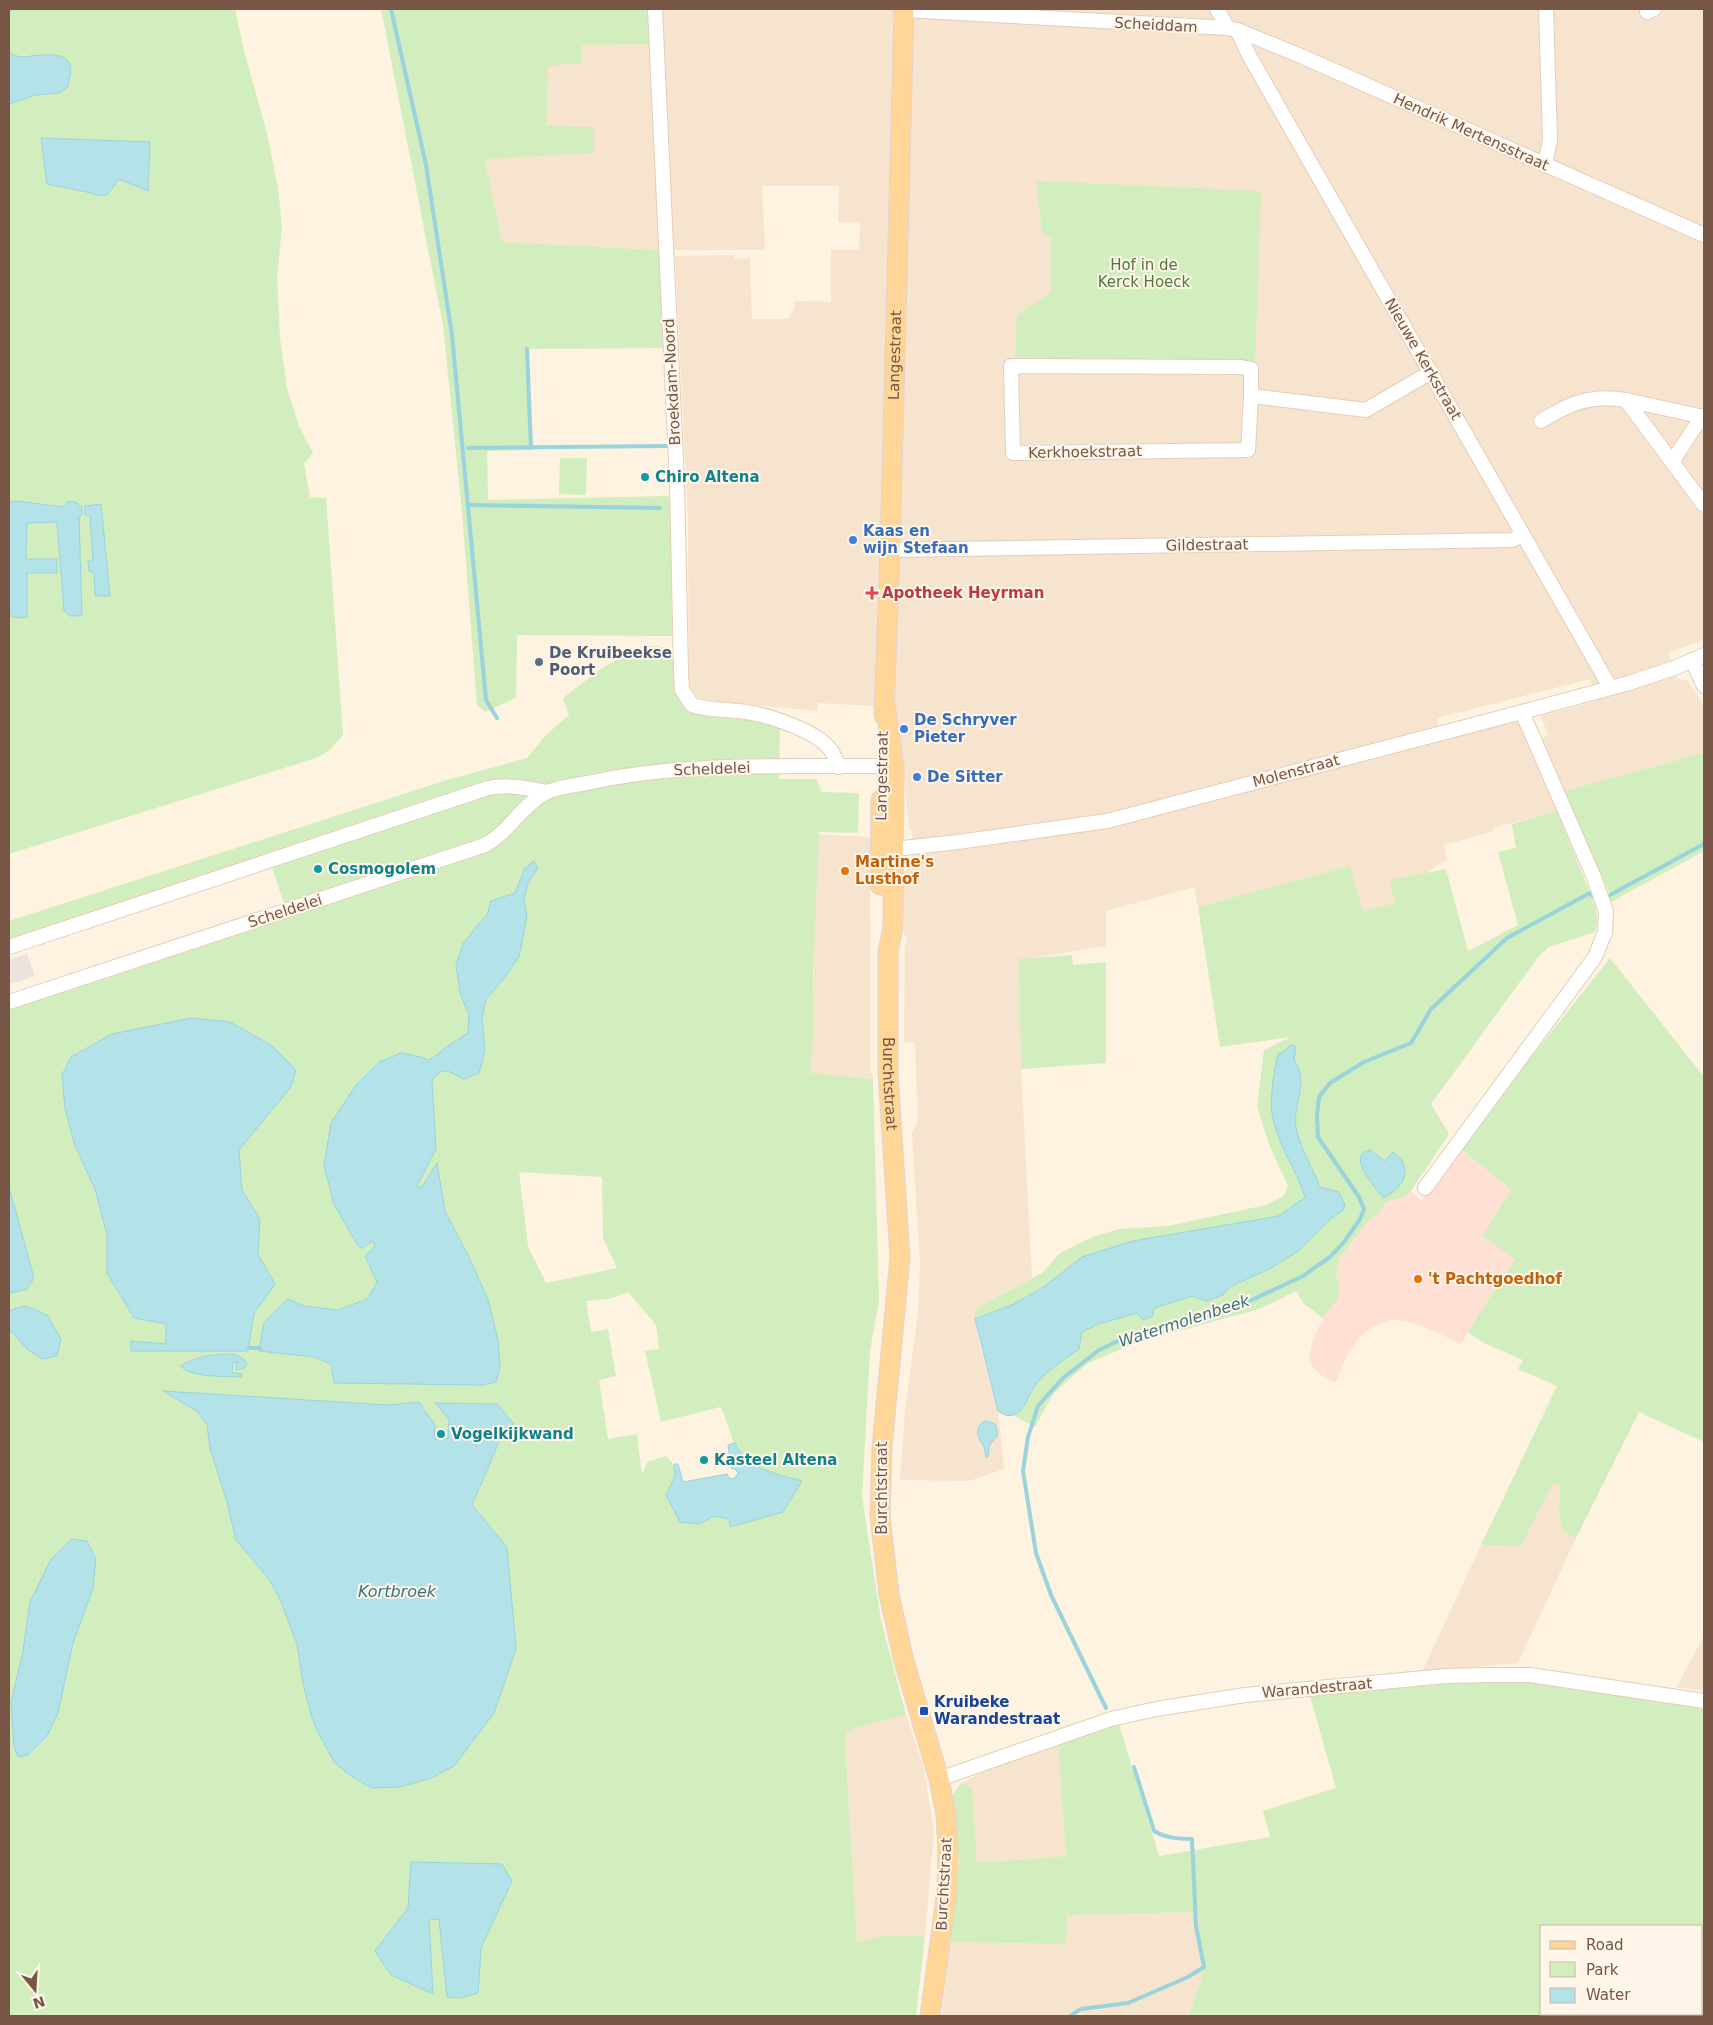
<svg xmlns="http://www.w3.org/2000/svg" width="1713" height="2025" viewBox="0 0 1713 2025" font-family="'DejaVu Sans',sans-serif">
<style>
.residential{fill:#f6e4ce}
.commercial{fill:#ffe0d4}
.industrial{fill:#ece4dc}
.green{fill:#d2edbe;fill-rule:evenodd}
.water{fill:#b3e2e9;stroke:#99d3dc}
.lines{fill:none;stroke-linecap:round;stroke-linejoin:round}
.stream{stroke:#99d3dc;stroke-width:4}
.minor-casing{stroke:#e3cebc;stroke-width:16}
.major-casing{stroke:#ded6d2;stroke-width:21}
.minor{stroke:#fff;stroke-width:14}
.major{stroke:#ffd697;stroke-width:19}
.culture-dot{fill:#0f9aa8;stroke:#fff6e9;stroke-width:2}
.shop-dot{fill:#3f7fe0;stroke:#fff6e9;stroke-width:2}
.health-dot{fill:#e0444e;stroke:#fff6e9;stroke-width:2}
.service-dot{fill:#5c6f8a;stroke:#fff6e9;stroke-width:2}
.food-dot{fill:#e8710a;stroke:#fff6e9;stroke-width:2}
.transit-dot{fill:#1a4fb4;stroke:#fff6e9;stroke-width:2}
.labels{text-anchor:middle;dominant-baseline:central;stroke-width:4;stroke-linejoin:round;paint-order:stroke}
.street-label{font-size:15px;fill:#775645;stroke:#fff6e9}
.park-label{font-size:15px;fill:#4d793a;stroke:#fff6e9}
.culture-label{font-size:15px;font-weight:bold;fill:#0d838f;stroke:#fff6e9;text-anchor:start}
.shop-label{font-size:15px;font-weight:bold;fill:#366cbe;stroke:#fff6e9;text-anchor:start}
.health-label{font-size:15px;font-weight:bold;fill:#be3a42;stroke:#fff6e9;text-anchor:start}
.service-label{font-size:15px;font-weight:bold;fill:#4e5e75;stroke:#fff6e9;text-anchor:start}
.food-label{font-size:15px;font-weight:bold;fill:#c56008;stroke:#fff6e9;text-anchor:start}
.transit-label{font-size:15px;font-weight:bold;fill:#164399;stroke:#fff6e9;text-anchor:start}
.water-label{font-size:16px;font-style:italic;fill:#38747e;stroke:#fff6e9}
</style>
<rect width="100%" height="100%" fill="#fef2e0"/>
<!-- residential -->
<g class="residential">
<polygon points="651,9 1704,9 1704,642 1703,640 1668,653 1678,679 1687,680 1704,705 1704,753 1564,791 1541,739 1548,735 1541,716 1597,701 1590,679 1437,718 1441,741 1518,721 1557,811 1493,828 1493,831 1444,845 1447,859 1393,896 1395,903 1363,912 1350,866 1198,907 1194,887 1106,911 1106,946 1020,960 1021,1069 1032,1278 975,1309 975,1319 979,1342 998,1411 1004,1469 969,1481 900,1480 905,1411 918,1312 920,1263 913,1152 912,1133 918,1120 915,1043 904,1042 905,943 907,943 907,936 904,936 903,885 870,885 871,1074 873,1074 873,1079 810,1074 814,1027 813,834 870,837 870,884 904,884 904,872 914,865 912,831 909,829 899,722 875,706 818,703 817,711 745,704 731,706 703,703 689,689 688,518 675,256 734,255 734,259 750,258 752,319 789,319 795,306 795,301 831,302 831,250 859,250 860,223 838,222 839,186 762,186 765,250 659,250 502,242 485,158 594,153 594,127 547,126 548,66 582,45 652,44"/>
<polygon points="1554,1482 1560,1486 1559,1509 1563,1531 1576,1538 1518,1663 1422,1672 1481,1545 1521,1546"/>
<polygon points="1704,1635 1704,1691 1677,1687"/>
<polygon points="906,1715 924,1769 934,1833 925,1936 883,1936 857,1942 845,1732 858,1727"/>
<polygon points="1058,1743 1066,1856 977,1863 972,1787 961,1783 979,1774"/>
<polygon points="1198,1912 1202,1979 1188,2016 1084,2016 1083,2013 1078,2013 1074,2016 942,2016 950,1942 1066,1944 1067,1915"/>
</g>
<!-- commercial -->
<polygon class="commercial" points="1459,1148 1511,1189 1482,1236 1515,1259 1467,1332 1462,1344 1422,1326 1405,1321 1390,1320 1374,1326 1359,1337 1346,1358 1336,1382 1326,1379 1312,1367 1309,1356 1313,1340 1323,1318 1338,1297 1339,1288 1336,1274 1338,1258 1366,1224 1379,1213 1386,1202 1402,1198 1411,1191 1421,1201"/>
<!-- industrial -->
<polygon class="industrial" points="27,954 35,976 11,984 9,977 9,960"/>
<!-- green -->
<g class="green">
<path d="M9,9H235L244,51L267,133L278,188L282,227L277,277L280,338L287,389L299,426L313,453L304,464L310,497L326,498L343,735L330,750L316,758L9,854V615L27,617V573H57V559H25L27,522H57L64,611L82,616L79,517L82,515V507C58,508 33,499 10,502L9,506V104L36,95L59,93L40,55L16,56L9,52ZM150,143L148,190L119,179L97,195L87,192ZM90,516L109,596H95L94,571L88,561L93,560Z"/>
<polygon points="381,9 651,9 653,44 582,45 581,63 548,66 547,126 594,127 594,153 485,159 502,242 659,250 663,348 528,349 531,450 487,451 488,500 668,496 671,507 672,636 517,635 516,698 485,712 477,705 462,512 443,325"/>
<polygon points="1036,181 1261,191 1255,363 1015,360 1017,315 1051,292 1051,239 1042,231"/>
<polygon points="560,458 587,458 586,495 559,494"/>
<path d="M638,647C646,647 658,645 665,648C691,658 665,701 692,712C701,715 716,714 726,715C744,717 762,720 780,724L779,779H816L822,792L859,793L858,833L819,832L813,970L814,1027L810,1073L873,1079L879,1301L870,1350L862,1497L881,1620L906,1715L858,1727L846,1732V1755L857,1942L883,1936H925L916,2016H9V1329L28,1350L13,1307L9,1310V1292L11,1293L13,1202L9,1187V1007L288,915L268,856L9,942V921L447,780L527,758L546,735L569,715L563,698L598,671ZM525,868L533,877L528,883L524,900L527,916L502,981L486,999L482,1019L485,1051L464,1079L448,1071L440,1072L432,1080L436,1149L417,1186L421,1188L437,1164L445,1211L470,1259L488,1300L498,1340L500,1367L334,1383L331,1364L314,1357L260,1351L288,1299L304,1306L338,1310L367,1299L377,1282L365,1257L375,1246L373,1241L358,1246L334,1204L324,1166L421,1057L428,1060L436,1056L446,1047L468,1033L469,1015L460,993L456,965L463,944L479,923L487,915L491,901L515,893ZM192,1018L262,1120L239,1150L242,1190L260,1219L258,1254L275,1284L254,1313L248,1351L131,1350V1341L167,1344L166,1324L107,1273V1235L95,1189L75,1146L155,1026ZM519,1172L602,1177L603,1238L617,1268L546,1283L528,1247ZM628,1292L656,1325L659,1349L645,1351L661,1422L720,1407C728,1421 730,1437 738,1451C751,1471 781,1475 802,1481L730,1527L729,1519L714,1516L700,1524L666,1495C675,1477 682,1472 666,1456L647,1462L642,1475L637,1434L608,1439L599,1380L616,1376L608,1329L591,1332L586,1301L609,1299ZM234,1354L244,1368L240,1370L237,1362H233L232,1373L242,1374L184,1369L192,1358L208,1355ZM164,1392L388,1405L419,1402L433,1439H448L449,1419L435,1403L514,1424L499,1442L472,1505L507,1547L334,1762L318,1732L303,1683L297,1644L279,1597L268,1578L236,1540L227,1502L210,1448L207,1425L198,1412ZM72,1539L93,1588L73,1643L14,1747V1730L30,1602L51,1559ZM512,1881L481,1948L478,1993L447,1997L439,1918L429,1919L433,1993L391,1975L375,1951L408,1908Z"/>
<polygon points="1704,753 1704,851 1611,902 1608,890 1564,791"/>
<path d="M1557,811L1596,908L1597,923L1595,932L1549,947L1538,957L1431,1104L1449,1134L1411,1191L1402,1198L1386,1202L1379,1213L1366,1224L1339,1258L1336,1274L1339,1288L1338,1298L1323,1318L1304,1304L1296,1291L1259,1309L1136,1343L1088,1363L1053,1394L1035,1427L1013,1415C1025,1407 1028,1395 1037,1384C1049,1370 1064,1360 1079,1349L1082,1333L1099,1324L1137,1313L1143,1320L1153,1316L1154,1308L1192,1296L1206,1301L1223,1295L1230,1287L1271,1268L1298,1251L1328,1221L1343,1210C1336,1203 1328,1196 1322,1188C1315,1180 1299,1142 1297,1131C1291,1104 1311,1084 1294,1060L1296,1047L1281,1142L1305,1196L1279,1216L1133,1241L1045,1286L1014,1304L975,1319V1309L1042,1273L1060,1253L1092,1237L1119,1229L1168,1226L1266,1205L1284,1196L1288,1186L1268,1142L1257,1106L1264,1050L1291,1037L1220,1047L1198,907L1350,866L1363,911L1395,903L1390,880L1446,869L1468,951L1518,925L1498,852L1516,848L1512,824ZM1385,1161L1406,1172L1399,1185L1383,1197L1365,1173Z"/>
<polygon points="1072,955 1073,965 1106,962 1106,1063 1021,1069 1019,959"/>
<polygon points="1610,958 1704,1077 1704,1442 1639,1412 1576,1538 1563,1532 1559,1509 1560,1486 1554,1482 1521,1546 1481,1545 1557,1386 1518,1369 1523,1360 1486,1344 1467,1332 1515,1259 1482,1236 1511,1189 1459,1148"/>
<path d="M1510,1680L1619,1693L1704,1707V2016H1188L1202,1979L1198,1912L1067,1915L1066,1944L950,1942L959,1861L951,1797L961,1783L972,1787L977,1863L1066,1856L1058,1743L1118,1721L1159,1856L1270,1837L1263,1811L1336,1788L1310,1696L1443,1682ZM1542,1926H1702V2014H1542Z"/>
</g>
<!-- water -->
<g class="water">
<path d="M9,52C11,53 13,55 16,56C29,59 64,47 70,65C72,71 69,82 67,88L59,93L36,95L9,104Z"/>
<polygon points="41,138 150,142 148,191 119,179 107,195 97,195 87,192 47,184"/>
<polygon points="18,501 64,507 68,501 78,503 79,507 82,506 82,515 79,517 82,616 70,616 64,611 57,522 27,523 26,559 57,559 57,573 27,573 27,617 17,618 9,615 9,506 10,502"/>
<polygon points="101,504 110,596 95,596 94,572 89,571 88,561 93,560 90,516 85,515 85,506"/>
<polygon points="534,861 538,868 528,883 524,900 527,916 519,957 502,981 486,999 482,1019 485,1051 479,1073 464,1079 448,1071 440,1072 432,1080 436,1149 417,1186 421,1188 437,1163 445,1211 470,1259 488,1300 498,1340 500,1367 496,1382 482,1385 334,1383 331,1364 314,1357 259,1351 264,1323 288,1299 304,1306 338,1310 367,1299 377,1282 365,1256 375,1246 373,1241 362,1248 358,1246 334,1204 324,1166 331,1123 356,1085 379,1062 401,1053 421,1057 428,1060 436,1056 446,1047 468,1033 469,1015 460,993 456,965 463,944 479,923 487,915 491,901 515,893 525,868"/>
<polygon points="192,1018 230,1022 271,1045 296,1070 291,1087 239,1150 242,1190 260,1219 258,1254 275,1284 254,1313 248,1351 131,1351 131,1341 166,1344 166,1324 134,1318 107,1273 107,1235 95,1189 75,1146 65,1109 62,1075 71,1057 112,1034"/>
<path d="M1290,1045L1296,1047L1294,1060C1311,1084 1290,1105 1297,1132C1302,1151 1313,1169 1320,1187L1339,1192L1345,1205L1343,1210L1328,1221L1298,1251L1271,1268L1230,1287L1223,1295L1206,1301L1192,1296L1154,1308L1153,1316L1143,1320L1137,1313L1099,1324L1082,1332L1079,1349C1064,1360 1046,1371 1034,1387C1028,1396 1024,1412 1013,1415C1008,1417 1002,1414 998,1411L975,1319L1014,1304L1045,1286L1082,1257L1133,1241L1279,1216L1305,1197C1296,1168 1276,1143 1272,1113C1270,1094 1274,1072 1278,1054L1285,1051Z"/>
<path d="M1370,1150L1385,1161L1393,1152C1415,1168 1404,1188 1383,1198C1376,1188 1345,1155 1370,1150Z"/>
<polygon points="9,1187 34,1278 27,1289 11,1293 9,1292"/>
<polygon points="26,1306 47,1315 61,1339 57,1356 42,1359 28,1350 9,1329 9,1310"/>
<path d="M234,1354L242,1358L247,1363L244,1368L236,1370L237,1362H233L232,1373L242,1374L241,1377C226,1376 190,1378 181,1366C198,1354 214,1355 234,1354Z"/>
<polygon points="163,1391 388,1405 419,1402 435,1425 434,1439 448,1439 449,1419 435,1403 497,1404 514,1424 499,1442 472,1505 507,1547 516,1649 494,1713 455,1765 432,1778 399,1787 371,1788 348,1774 334,1762 318,1732 312,1718 303,1683 297,1644 279,1597 268,1578 236,1540 227,1502 210,1448 207,1425 198,1412"/>
<path d="M986,1421L995,1424L998,1435L989,1446L988,1457H986C985,1454 985,1449 983,1445C977,1437 974,1425 986,1421Z"/>
<path d="M735,1443C747,1469 776,1474 802,1481L783,1512L730,1527L729,1519L714,1516L700,1524L680,1522L666,1495L675,1476L674,1464H678L683,1482L727,1474L730,1479L735,1478L738,1473L736,1470L731,1468L728,1445Z"/>
<polygon points="72,1539 87,1541 96,1559 93,1588 73,1643 58,1713 47,1736 28,1755 18,1757 14,1747 11,1703 23,1651 30,1602 51,1559"/>
<polygon points="411,1862 502,1864 512,1881 481,1948 478,1993 461,1998 447,1997 439,1919 429,1920 433,1994 391,1975 375,1951 408,1908"/>
</g>
<g class="lines">
<!-- stream -->
<g class="stream">
<polyline points="391,9 426,165 452,335 486,700 497,718"/>
<polyline points="527,349 531,448"/>
<polyline points="468,448 667,446"/>
<polyline points="468,505 660,508"/>
<polyline points="1610,895 1704,844"/>
<polyline points="249,1348 260,1348"/>
<polyline points="1106,1708 1051,1595 1036,1553 1023,1471 1028,1437 1038,1406 1063,1378 1099,1350 1129,1336 1239,1306 1303,1276 1330,1257 1344,1242 1360,1219 1364,1209 1359,1197 1318,1137 1317,1116 1319,1097 1330,1083 1364,1062 1411,1043 1431,1009 1507,938 1590,893 1596,899"/>
<path d="M1070,2016L1081,2009L1128,2003L1188,1977L1204,1967L1196,1926L1192,1839C1178,1839 1166,1838 1154,1831L1134,1767"/>
</g>
<defs>
<g id="minor">
<path d="M655,9L677,482L681,672L682,690L692,705C710,711 728,709 746,712C769,715 816,731 830,749C834,754 836,761 839,767"/>
<polyline points="1217,9 1228,28"/>
<polyline points="904,10 1228,28 1237,30 1301,56 1704,235"/>
<polyline points="1647,12 1654,9"/>
<polyline points="1237,30 1250,57 1610,687"/>
<polyline points="1545,165 1550,140 1546,9"/>
<polyline points="1251,396 1251,369 1241,367 1011,366 1013,453 1248,450 1251,396 1366,410 1431,372"/>
<polyline points="1626,400 1704,417"/>
<path d="M1541,421C1570,403 1591,394 1626,400L1704,505"/>
<polyline points="1672,462 1702,416"/>
<polyline points="890,550 1512,540 1523,535"/>
<polyline points="1692,660 1704,686"/>
<polyline points="885,850 958,842 1107,821 1522,712 1629,683 1677,667 1704,655"/>
<path d="M9,947L488,788C508,784 527,788 546,792"/>
<path d="M9,1002L485,845C508,833 521,806 545,793C556,787 579,785 592,782C691,761 794,767 894,766"/>
<polyline points="1425,1188 1595,957 1605,932 1606,911 1593,875 1522,712"/>
<polyline points="939,1779 1111,1719 1156,1709 1245,1695 1445,1676 1489,1675 1530,1675 1704,1701"/>
</g>
<g id="major">
<path id="s1" d="M885,703L894,766L893,928L888,951V1074L900,1257L882,1448L880,1516L889,1594L904,1661L939,1779L946,1815L948,1850L947,1890L930,2016"/>
<path id="s2" d="M884,715L890,550L904,9"/>
<polyline points="880,885 881,800"/>
</g>
</defs>
<!-- minor casing -->
<use href="#minor" class="minor-casing"/>
<!-- major casing -->
<use href="#major" class="major-casing"/>
<!-- minor -->
<use href="#minor" class="minor"/>
<!-- major -->
<use href="#major" class="major"/>
</g>
<!-- markers -->
<g class="culture-dot">
<circle cx="645" cy="477" r="5"/>
<circle cx="318" cy="869" r="5"/>
<circle cx="441" cy="1434" r="5"/>
<circle cx="704" cy="1460" r="5"/>
</g>
<g class="shop-dot">
<circle cx="853" cy="540" r="5"/>
<circle cx="904" cy="729" r="5"/>
<circle cx="917" cy="777" r="5"/>
</g>
<path class="health-dot" d="M869.5 585.5h5v5h5v5h-5v5h-5v-5h-5v-5h5z"/>
<circle class="service-dot" cx="539" cy="662" r="5"/>
<g class="food-dot">
<circle cx="845" cy="871" r="5"/>
<circle cx="1418" cy="1279" r="5"/>
</g>
<rect class="transit-dot" x="919" y="1706" width="10" height="10" rx="2.5"/>
<g class="labels">
<!-- street labels -->
<g class="street-label">
<text transform="translate(1156 25) rotate(3)">Scheiddam</text>
<text transform="translate(1471 132) rotate(24)">Hendrik Mertensstraat</text>
<text stroke="none"><textPath href="#s2" startOffset="360">Langestraat</textPath></text>
<text transform="translate(1423 359) rotate(60)">Nieuwe Kerkstraat</text>
<text transform="translate(672 382) rotate(-93)">Broekdam-Noord</text>
<text transform="translate(1085 452) rotate(-1)">Kerkhoekstraat</text>
<text transform="translate(1207 545) rotate(-1)">Gildestraat</text>
<text transform="translate(712 769) rotate(-2)">Scheldelei</text>
<text transform="translate(1296 771) rotate(-15)">Molenstraat</text>
<text transform="translate(882 776) rotate(-89)">Langestraat</text>
<text transform="translate(285 911) rotate(-18)">Scheldelei</text>
<text stroke="none"><textPath href="#s1" startOffset="382">Burchtstraat</textPath></text>
<text transform="translate(882 1488) rotate(-90)">Burchtstraat</text>
<text transform="translate(1317 1688) rotate(-5)">Warandestraat</text>
<text transform="translate(944 1884) rotate(-87)">Burchtstraat</text>
</g>
<!-- park labels -->
<g class="park-label">
<text x="1144" y="265">Hof in de<tspan x="1144" dy="17">Kerck Hoeck</tspan></text>
</g>
<!-- culture labels -->
<g class="culture-label">
<text x="655" y="477">Chiro Altena</text>
<text x="328" y="869">Cosmogolem</text>
<text x="451" y="1434">Vogelkijkwand</text>
<text x="714" y="1460">Kasteel Altena</text>
</g>
<!-- shop labels -->
<g class="shop-label">
<text x="863" y="531">Kaas en<tspan x="863" dy="17">wijn Stefaan</tspan></text>
<text x="914" y="720">De Schryver<tspan x="914" dy="17">Pieter</tspan></text>
<text x="927" y="777">De Sitter</text>
</g>
<!-- health labels -->
<g class="health-label">
<text x="882" y="593">Apotheek Heyrman</text>
</g>
<!-- service labels -->
<g class="service-label">
<text x="549" y="653">De Kruibeekse<tspan x="549" dy="17">Poort</tspan></text>
</g>
<!-- food labels -->
<g class="food-label">
<text x="855" y="862">Martine's<tspan x="855" dy="17">Lusthof</tspan></text>
<text x="1428" y="1279">'t Pachtgoedhof</text>
</g>
<!-- transit labels -->
<g class="transit-label">
<text x="934" y="1702">Kruibeke<tspan x="934" dy="17">Warandestraat</tspan></text>
</g>
<!-- water labels -->
<g class="water-label">
<text transform="translate(1184 1321) rotate(-18)">Watermolenbeek</text>
<text x="397" y="1591">Kortbroek</text>
</g>
</g>
<!-- border -->
<rect width="1713" height="2025" fill="none" stroke="#775645" stroke-width="20"/>
<!-- legend -->
<rect x="1540" y="1925" width="162" height="90" fill="#fff6e9" stroke="#c9b6a7"/>
<rect x="1550" y="1941" width="25" height="8" fill="#ffd697" stroke="#c9b6a7"/>
<text x="1586" y="1950" font-size="15" fill="#775645">Road</text>
<rect x="1550" y="1962" width="25" height="15" fill="#d2edbe" stroke="#c9b6a7"/>
<text x="1586" y="1975" font-size="15" fill="#775645">Park</text>
<rect x="1550" y="1988" width="25" height="15" fill="#b3e2e9" stroke="#c9b6a7"/>
<text x="1586" y="2000" font-size="15" fill="#775645">Water</text>
<!-- north arrow -->
<g transform="translate(35 1990) rotate(162)" stroke="#fff6e9" stroke-width="4" paint-order="stroke">
<path d="M0-4L9 19L0 12L-9 19Z" fill="#775645"/>
<text y="-8" font-size="14" font-weight="bold" text-anchor="middle" fill="#775645">N</text>
</g>
</svg>
